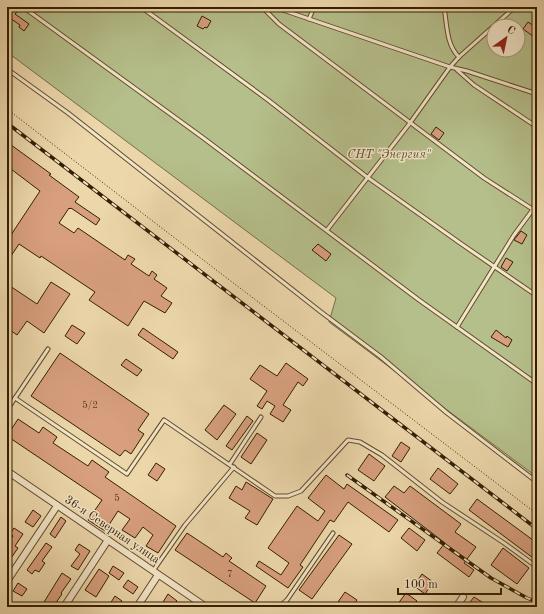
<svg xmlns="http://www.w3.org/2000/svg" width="544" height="614" viewBox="0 0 544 614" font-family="'Old Standard TT',serif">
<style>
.green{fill:#b5bf8b;stroke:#746f46;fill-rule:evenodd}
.building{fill:#d89f7e;stroke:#331f01}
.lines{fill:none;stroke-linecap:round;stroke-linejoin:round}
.lane-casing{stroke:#614d2c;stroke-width:5}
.street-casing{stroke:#614d2c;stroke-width:8}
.path{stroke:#331f01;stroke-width:1;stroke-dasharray:1 2;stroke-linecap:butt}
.lane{stroke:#f3e5c8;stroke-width:3}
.street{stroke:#f3e5c8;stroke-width:6}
.rail-casing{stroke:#331f01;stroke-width:3.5}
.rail{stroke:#f3e5c8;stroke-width:2;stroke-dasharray:6;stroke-linecap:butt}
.labels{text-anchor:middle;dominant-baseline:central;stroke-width:3;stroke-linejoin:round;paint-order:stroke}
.number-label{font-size:10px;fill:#5c3f20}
.park-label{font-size:12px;font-style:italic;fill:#5a4f2a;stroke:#f3e5c8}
.street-label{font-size:12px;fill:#331f01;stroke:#f3e5c8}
</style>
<rect width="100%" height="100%" fill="#ecd7ab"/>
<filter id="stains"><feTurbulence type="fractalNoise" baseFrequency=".005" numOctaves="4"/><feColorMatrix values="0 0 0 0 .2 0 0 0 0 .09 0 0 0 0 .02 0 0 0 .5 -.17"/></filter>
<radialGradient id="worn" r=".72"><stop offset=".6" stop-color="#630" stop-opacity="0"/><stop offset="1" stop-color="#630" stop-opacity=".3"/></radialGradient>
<!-- green -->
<path class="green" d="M7,7H537V477L329,322L336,298L7,52ZM494,26H518V50H494Z"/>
<!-- building -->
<g class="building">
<polygon points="11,8 17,12 15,14 29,24 24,31 19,27 20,25 7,16"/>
<polygon points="202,16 211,21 207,28 205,27 203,29 197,26"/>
<polygon points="528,22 537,28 537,39 523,29"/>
<polygon points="436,127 444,133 439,140 431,134"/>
<polygon points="7,142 51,174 49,175 79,197 75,202 100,219 96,225 71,208 70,209 69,208 59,223 74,233 78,228 125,260 128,255 135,259 131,264 149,276 152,271 157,275 154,279 167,288 161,296 172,303 165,313 144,301 128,326 89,300 95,292 41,256 40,258 19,244 7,262 7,241 40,191 7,166"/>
<polygon points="521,231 527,235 522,244 514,240"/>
<polygon points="318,244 331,254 326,261 312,250"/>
<polygon points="506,258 513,262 507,271 501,267"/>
<polygon points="51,282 70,294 44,333 27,321 17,335 7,328 7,284 37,304"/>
<polygon points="72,325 85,333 77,344 65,336"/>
<polygon points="143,328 178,352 173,359 138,335"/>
<polygon points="496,330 506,338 507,336 512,340 508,347 491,337"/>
<polygon points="60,353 149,414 138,430 144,434 131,454 125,450 120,456 31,396"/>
<polygon points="126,359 142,370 137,376 121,365"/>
<polygon points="286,363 308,379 303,386 298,382 283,405 291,410 283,422 270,414 275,406 267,401 262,409 257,406 267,391 250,379 260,365 277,376"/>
<polygon points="224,405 236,414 217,440 205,430"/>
<polygon points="247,416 253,421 232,450 226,446"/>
<polygon points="18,419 39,433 43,427 57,437 53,443 88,466 92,460 109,472 105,477 176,526 158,553 146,546 153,535 143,527 135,538 122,530 130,519 118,511 105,531 88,520 102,500 7,436"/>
<polygon points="257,433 267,440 251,464 241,457"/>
<polygon points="401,442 410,448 401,462 392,456"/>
<polygon points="369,454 385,466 374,481 358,470"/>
<polygon points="156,463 165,469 157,481 148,475"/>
<polygon points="438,468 458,484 450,494 430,479"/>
<polygon points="326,475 344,489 347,484 398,520 389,532 348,502 334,522 330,520 300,565 303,567 288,588 256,566 259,561 281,575 289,563 268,548 297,506 318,521 325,511 308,498"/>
<polygon points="246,482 273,499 257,525 245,518 250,511 229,498 236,486 242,490"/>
<polygon points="394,486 404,493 410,486 461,524 455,532 476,547 464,563 474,570 469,577 437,553 445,543 385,497"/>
<polygon points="477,499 537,543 537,561 469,510"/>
<polygon points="33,510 41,516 33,527 25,522"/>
<polygon points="61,517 66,521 55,538 50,534"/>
<polygon points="14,528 23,534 15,546 18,548 7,564 7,544 13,536 10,534"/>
<polygon points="409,528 425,540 417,551 401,538"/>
<polygon points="187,533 223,557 226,553 232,558 229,561 266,586 255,603 175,550"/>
<polygon points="339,535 352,544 312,599 299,590"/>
<polygon points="46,543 52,547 42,561 45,563 39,572 35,570 32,574 27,570"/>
<polygon points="79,544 90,551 78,570 71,566 80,554 75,550"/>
<polygon points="503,548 529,568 517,584 491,565"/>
<polygon points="113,566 124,573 119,580 109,573"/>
<polygon points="99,569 109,576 96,597 85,590"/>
<polygon points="62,573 71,579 61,593 62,594 53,607 41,607"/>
<polygon points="422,574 433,582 425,594 414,586"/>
<polygon points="128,580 138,587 133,594 123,587"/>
<polygon points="18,583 27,589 22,596 13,591"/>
<polygon points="345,592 357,600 352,607 345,607 338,602"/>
<polygon points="406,593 417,601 412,607 401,607 397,605"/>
<polygon points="168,594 177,601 173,607 160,607"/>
<polygon points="115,596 122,601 118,607 108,607"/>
<polygon points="474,597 482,602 479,607 466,607"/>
</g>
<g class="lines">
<defs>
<g id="lane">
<polyline points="23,7 202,137 419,300 537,384"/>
<polyline points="141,7 268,100 367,177 460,243 537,296"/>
<polyline points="265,7 266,11 279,24 484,178 537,212"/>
<polyline points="274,7 450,67 467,71 537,94"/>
<path d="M444,7C447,23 446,45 459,57"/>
<polyline points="309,19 314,7"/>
<polyline points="7,69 68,113 321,312 381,357 447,413 537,482"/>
<polyline points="457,70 474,85 537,127"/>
<polyline points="327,230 410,123 450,67 459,57 515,7"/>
<polyline points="457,327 514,235 537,204"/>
<polyline points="15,398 127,474 164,420 275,496 288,496 301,491 348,440 360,442 382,455 442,502 504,543 537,567"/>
<polyline points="7,410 48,349"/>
<polyline points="230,464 261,417"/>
<polyline points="153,571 185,525 234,467"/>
<polyline points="279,607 287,600 333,533"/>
</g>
<g id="street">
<polyline points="7,471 206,607"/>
<polyline points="7,581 57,506"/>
<polyline points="64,607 108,540"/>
<polyline points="137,607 158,575"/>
<polyline points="456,607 463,597"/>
</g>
</defs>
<!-- lane casing -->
<use href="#lane" class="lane-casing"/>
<!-- street casing -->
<use href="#street" class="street-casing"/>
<!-- path -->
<polyline class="path" points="7,109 215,269 537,514"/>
<!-- lane -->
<use href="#lane" class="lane"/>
<!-- street -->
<use href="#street" class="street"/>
<defs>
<g id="rail">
<polyline points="7,123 537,529"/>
<polyline points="347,475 491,578 527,598 537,602"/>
</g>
</defs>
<!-- rail casing -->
<use href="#rail" class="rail-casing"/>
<!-- rail -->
<use href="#rail" class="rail"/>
</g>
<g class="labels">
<!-- number labels -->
<g class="number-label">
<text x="90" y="405">5/2</text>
<text x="117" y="498">5</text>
<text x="230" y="574">7</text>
</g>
<!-- park labels -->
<g class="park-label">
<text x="389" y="155">СНТ "Энергия"</text>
</g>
<!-- street labels -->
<g class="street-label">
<text transform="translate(112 530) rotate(34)">36-я Северная улица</text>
</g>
</g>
<!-- margin -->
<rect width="544" height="614" fill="none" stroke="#ecd7ab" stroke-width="24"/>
<rect x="8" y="8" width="528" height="598" fill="none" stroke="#331f01" stroke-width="2"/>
<rect x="12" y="12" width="520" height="590" fill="none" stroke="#331f01"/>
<!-- north arrow -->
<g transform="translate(506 38) rotate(33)"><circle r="19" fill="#f3e5c8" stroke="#a69678"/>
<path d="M0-3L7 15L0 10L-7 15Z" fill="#8f2418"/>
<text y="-6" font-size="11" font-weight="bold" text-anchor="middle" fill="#331f01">С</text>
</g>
<!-- scale -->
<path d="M398 588v6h103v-6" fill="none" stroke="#331f01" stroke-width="2"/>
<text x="404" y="588" font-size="12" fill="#331f01" stroke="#f3e5c8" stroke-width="3" paint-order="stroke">100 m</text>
<rect width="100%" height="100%" filter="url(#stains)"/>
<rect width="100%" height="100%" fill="url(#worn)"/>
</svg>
